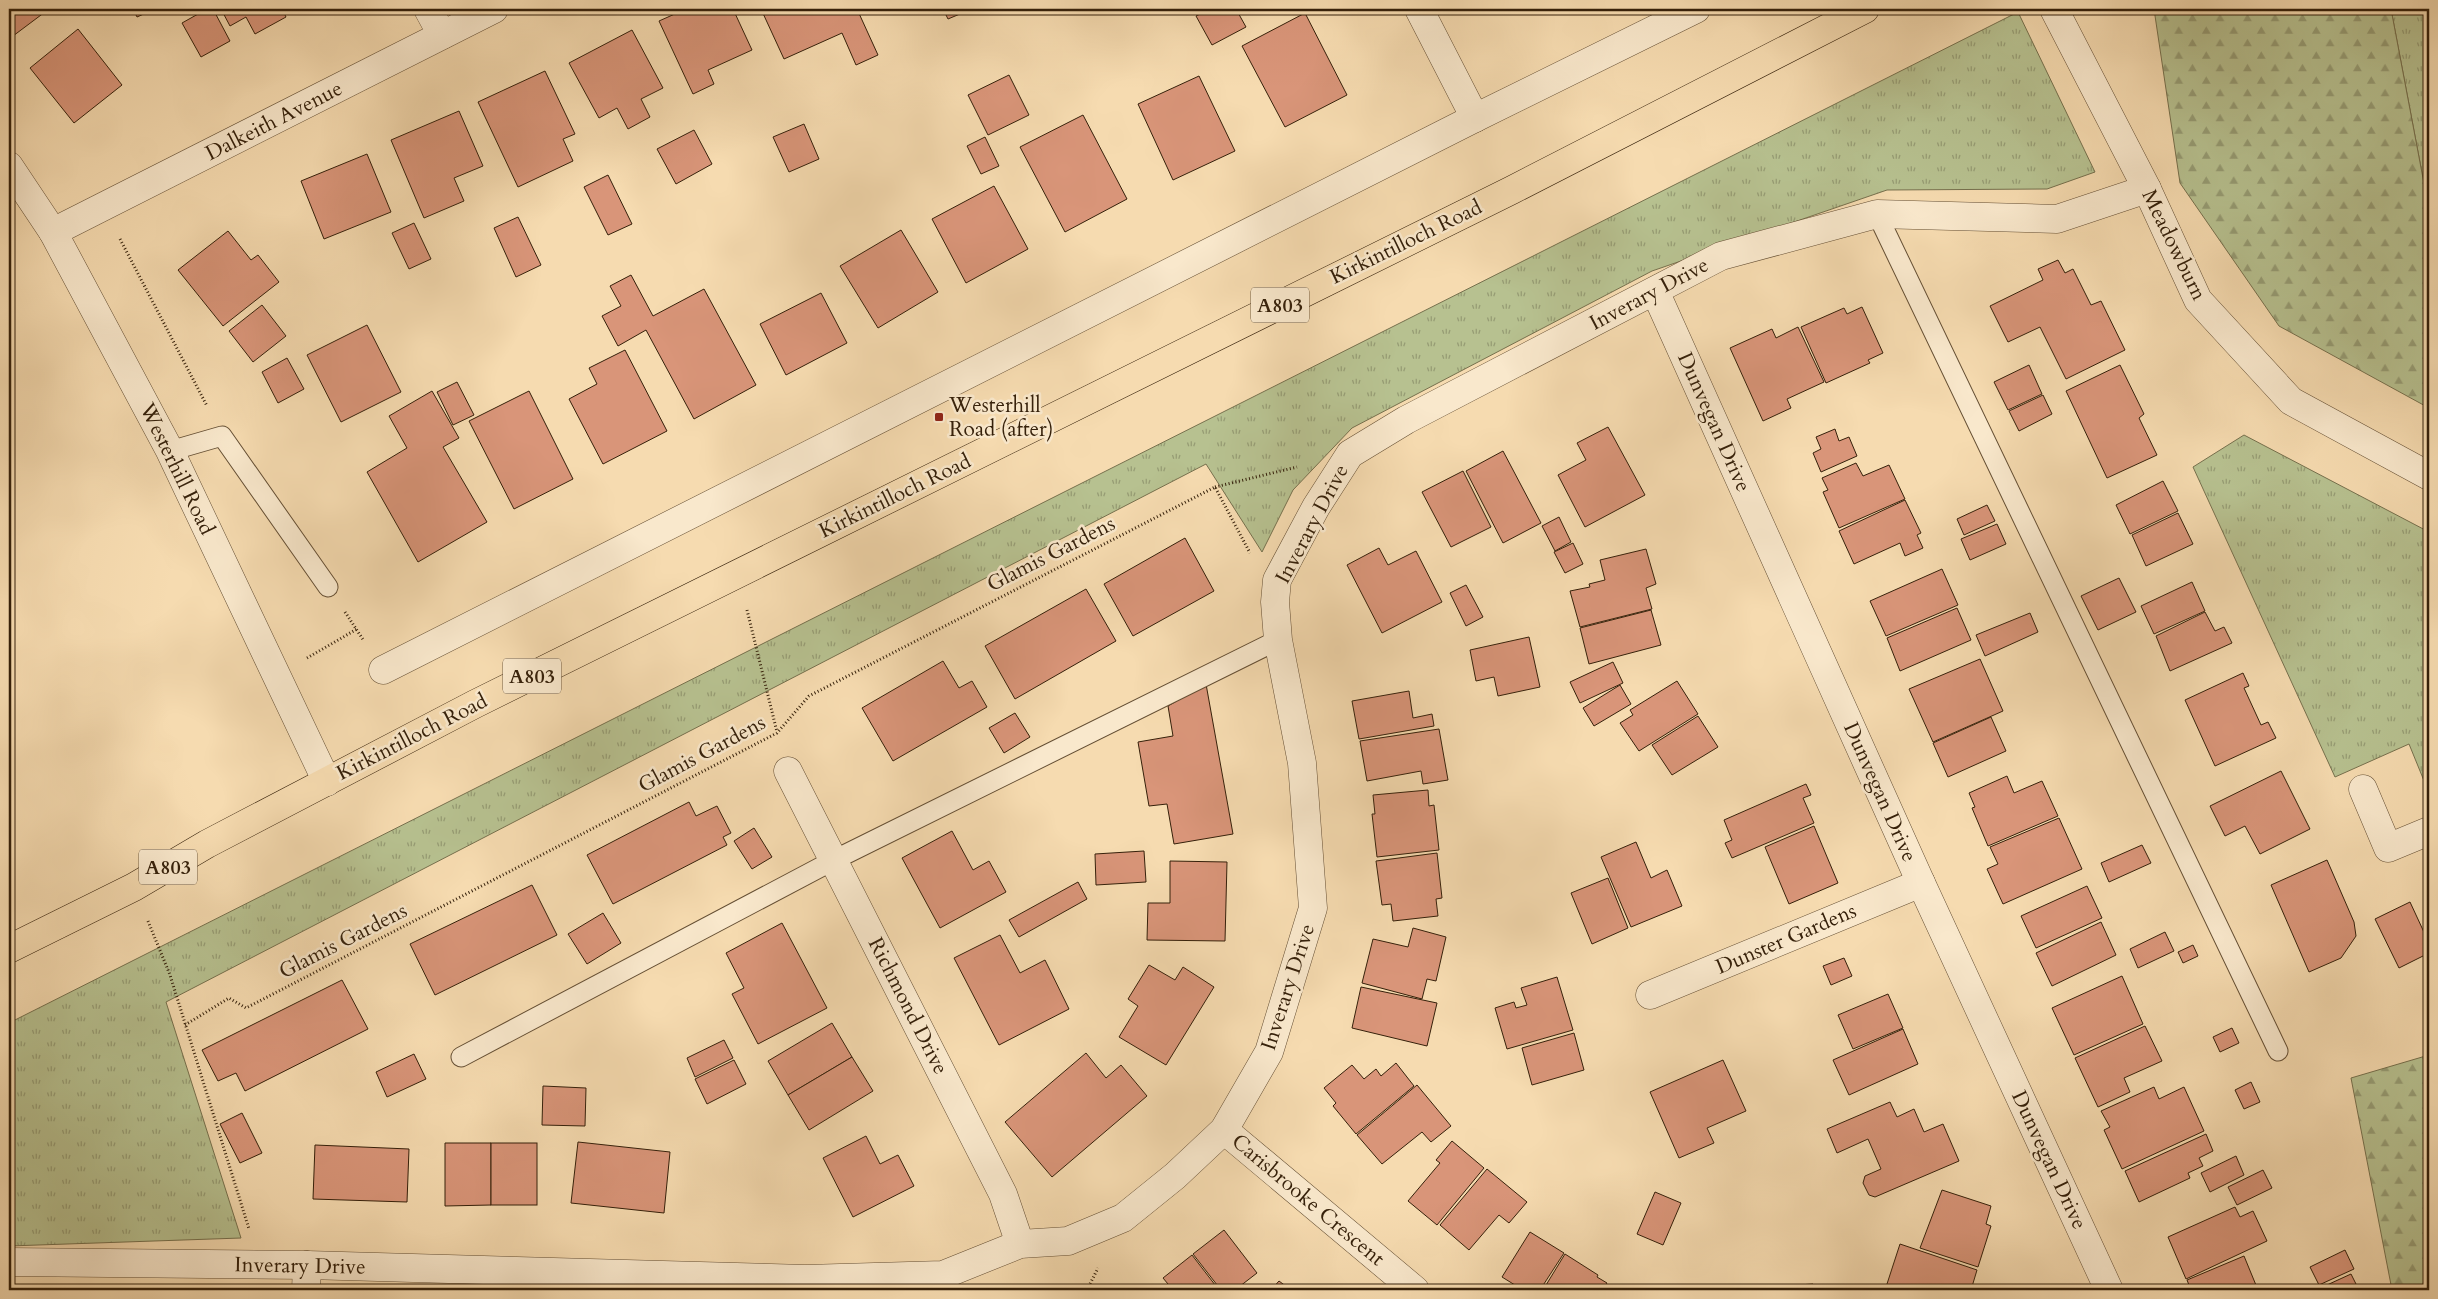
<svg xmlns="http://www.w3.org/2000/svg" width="2438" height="1299" viewBox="0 0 2438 1299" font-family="Cardo,serif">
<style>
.grass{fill:url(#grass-tufts);stroke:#76704d}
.forest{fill:url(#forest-firs);stroke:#76704d}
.building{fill:#d99579;stroke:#35200a}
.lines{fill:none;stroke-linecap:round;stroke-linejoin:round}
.service-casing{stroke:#654f34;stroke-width:21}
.minor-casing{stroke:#654f34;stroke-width:29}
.tertiary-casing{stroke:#654f34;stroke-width:29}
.primary-casing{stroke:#35200a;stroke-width:29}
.path{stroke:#35200a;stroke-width:3;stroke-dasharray:1 2.5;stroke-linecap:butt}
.service{stroke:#f9e8cc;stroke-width:19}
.minor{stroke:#f9e8cc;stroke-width:28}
.tertiary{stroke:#f9e8cc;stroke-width:28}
.primary{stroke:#f6dbb0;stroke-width:28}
.poi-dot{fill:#8f2418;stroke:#f9e8cc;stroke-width:2}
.labels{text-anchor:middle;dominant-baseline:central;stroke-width:5;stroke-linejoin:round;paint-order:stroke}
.shield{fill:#f9e8cc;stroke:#705c44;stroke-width:1}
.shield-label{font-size:20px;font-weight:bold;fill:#35200a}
.street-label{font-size:21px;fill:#35200a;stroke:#f9e8cc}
.poi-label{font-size:21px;fill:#35200a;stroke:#f9e8cc;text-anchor:start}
</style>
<defs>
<pattern id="grass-tufts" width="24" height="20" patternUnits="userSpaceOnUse" patternTransform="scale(1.25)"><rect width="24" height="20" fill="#b7c190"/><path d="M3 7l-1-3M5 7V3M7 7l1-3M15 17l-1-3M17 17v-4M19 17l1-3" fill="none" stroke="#969c74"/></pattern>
<pattern id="forest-firs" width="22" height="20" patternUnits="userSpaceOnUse" patternTransform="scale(1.25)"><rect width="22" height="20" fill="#b7c190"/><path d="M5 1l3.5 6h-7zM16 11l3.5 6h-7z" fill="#969c74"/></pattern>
</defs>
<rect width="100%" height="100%" fill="#f6dbb0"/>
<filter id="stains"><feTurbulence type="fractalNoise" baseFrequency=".004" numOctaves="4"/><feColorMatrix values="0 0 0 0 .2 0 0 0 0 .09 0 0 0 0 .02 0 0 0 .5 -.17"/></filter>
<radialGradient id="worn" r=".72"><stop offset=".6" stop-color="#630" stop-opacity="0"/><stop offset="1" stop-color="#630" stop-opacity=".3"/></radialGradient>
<!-- grass -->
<g class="grass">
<polygon points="2391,9 2429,9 2429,210"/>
<polygon points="2018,12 2095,172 2047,189 1887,190 1652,271 1352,428 1293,490 1262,552 1206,464 166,1002 241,1238 9,1246 9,1023"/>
<polygon points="2244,435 2429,532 2429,793 2409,744 2335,777 2193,467"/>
</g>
<!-- forest -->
<g class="forest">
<polygon points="2154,9 2391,9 2429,210 2429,408 2279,326 2180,183"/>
<polygon points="2429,1055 2429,1290 2392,1290 2351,1078"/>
</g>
<!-- building -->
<g class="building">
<polygon points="9,9 49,9 13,36 9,31"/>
<polygon points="133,9 155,9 137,17"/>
<polygon points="207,9 213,9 230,41 201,57 182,23"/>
<polygon points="221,9 282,9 286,17 255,34 246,17 230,26"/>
<polygon points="686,9 733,9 752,50 708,70 714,84 693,94 659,21"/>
<polygon points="761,9 857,9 878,55 856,65 842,33 784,59"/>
<polygon points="943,9 966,9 967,11 948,19"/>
<polygon points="1210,9 1236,9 1246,27 1212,45 1196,16"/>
<polygon points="1305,13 1347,95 1285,127 1242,46"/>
<polygon points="78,29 122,85 74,123 30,68"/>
<polygon points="632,30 663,88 641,99 650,117 628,129 617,108 599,118 569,63"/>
<polygon points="545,71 575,134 563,139 573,161 518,187 478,102"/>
<polygon points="1009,75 1029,115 988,135 968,95"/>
<polygon points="1199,76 1235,151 1173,180 1138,104"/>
<polygon points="459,111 483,166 454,178 464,201 424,218 391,140"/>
<polygon points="1083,115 1127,199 1065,232 1020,147"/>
<polygon points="804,124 819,159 789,172 773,137"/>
<polygon points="694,130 712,164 676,184 657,149"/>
<polygon points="985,137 999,166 981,174 967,146"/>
<polygon points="367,154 391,212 324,239 301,181"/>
<polygon points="608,175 632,224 608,235 584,187"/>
<polygon points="994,186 1028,249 966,283 932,219"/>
<polygon points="518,217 541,265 516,277 494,228"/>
<polygon points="414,223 431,259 409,269 392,233"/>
<polygon points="901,230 938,292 878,328 840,266"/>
<polygon points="228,231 251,260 258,255 279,282 223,326 178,270"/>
<polygon points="2058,260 2065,273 2073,269 2091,305 2101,301 2125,350 2066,379 2040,327 2008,342 1990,306 2043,280 2038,269"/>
<polygon points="631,275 653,316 704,289 756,385 694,419 646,330 618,346 602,316 621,306 610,286"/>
<polygon points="821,293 847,343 786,375 760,324"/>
<polygon points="262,305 286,336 253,362 229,331"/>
<polygon points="1862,307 1883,353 1868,360 1870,363 1826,383 1801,327 1844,308 1847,314"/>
<polygon points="367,325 401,392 341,422 307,355"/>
<polygon points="1798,327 1824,382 1787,399 1791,408 1763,421 1730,348 1772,329 1776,338"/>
<polygon points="625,350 667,431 603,464 569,399 597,384 589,368"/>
<polygon points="287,358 304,389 278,403 262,372"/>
<polygon points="2029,365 2042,394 2008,410 1994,382"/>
<polygon points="2120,365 2144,414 2139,418 2157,455 2107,478 2066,391"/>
<polygon points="457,382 474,415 453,425 437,392"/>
<polygon points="432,391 459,438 443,447 487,522 418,562 367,472 407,448 389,416"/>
<polygon points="529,391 573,479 514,509 469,421"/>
<polygon points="2043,395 2052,414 2019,431 2009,411"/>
<polygon points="1608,427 1645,495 1585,527 1558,475 1586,460 1577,443"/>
<polygon points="1835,429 1839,441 1849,437 1857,456 1821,472 1813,453 1821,449 1816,437"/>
<polygon points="1503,451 1541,523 1503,543 1466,471"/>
<polygon points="1856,463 1863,476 1889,465 1905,499 1839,528 1823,492 1828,490 1822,478"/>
<polygon points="1463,471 1491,527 1451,547 1422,492"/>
<polygon points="2163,481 2178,511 2130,534 2116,505"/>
<polygon points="1905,500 1921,533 1917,535 1923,548 1905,556 1900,543 1854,564 1839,531"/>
<polygon points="1987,505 1995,521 1964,535 1957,519"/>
<polygon points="2178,513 2193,544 2146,566 2132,535"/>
<polygon points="1559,517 1571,542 1555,551 1542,526"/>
<polygon points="1997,524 2006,544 1970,560 1961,539"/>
<polygon points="1185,538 1214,591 1133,636 1104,584"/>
<polygon points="1573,543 1583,564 1565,573 1554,552"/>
<polygon points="1379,548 1388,565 1416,551 1442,602 1382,633 1347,565"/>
<polygon points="1646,549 1656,584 1646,588 1652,609 1580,627 1570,591 1590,587 1589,584 1605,580 1600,560"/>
<polygon points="1942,569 1958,605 1886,636 1870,601"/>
<polygon points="2119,578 2136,612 2098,630 2081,596"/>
<polygon points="2192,582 2205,611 2154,634 2141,606"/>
<polygon points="1466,585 1483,617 1466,626 1450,593"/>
<polygon points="1086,589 1116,641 1015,699 985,646"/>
<polygon points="1957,608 1971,640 1900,671 1887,638"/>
<polygon points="1651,610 1661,645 1589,664 1580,628"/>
<polygon points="2205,612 2215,631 2224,627 2232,643 2170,671 2156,636"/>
<polygon points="2030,613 2038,632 1985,656 1976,635"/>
<polygon points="1529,637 1540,687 1498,696 1494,677 1476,681 1470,650"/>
<polygon points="1980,659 2003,711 1933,742 1909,689"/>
<polygon points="943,661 959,688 972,681 987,707 893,761 862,708"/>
<polygon points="1613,662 1623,683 1580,703 1570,682"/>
<polygon points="2243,673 2249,686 2244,688 2261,725 2268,722 2276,738 2215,766 2185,700"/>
<polygon points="1677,681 1698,714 1639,751 1620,723 1633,715 1630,710"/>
<polygon points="1206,684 1233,834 1174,844 1167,804 1149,806 1138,742 1173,736 1168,706"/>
<polygon points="1620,685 1631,704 1594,726 1583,708"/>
<polygon points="1409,691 1413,718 1432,714 1434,726 1359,739 1352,701"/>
<polygon points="1015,713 1030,737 1004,753 989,728"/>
<polygon points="1698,716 1718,747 1672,775 1652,745"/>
<polygon points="1991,717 2006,751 1948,777 1933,743"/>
<polygon points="1439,729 1448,780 1423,784 1421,771 1367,781 1360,741"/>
<polygon points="2281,771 2310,829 2260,854 2245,826 2225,836 2210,806"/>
<polygon points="2007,776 2014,793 2042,781 2058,816 1988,846 1972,808 1975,807 1969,793"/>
<polygon points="1806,784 1811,795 1803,798 1814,823 1732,858 1725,843 1732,840 1724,820"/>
<polygon points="1428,790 1429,806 1434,805 1439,850 1377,857 1372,814 1375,814 1373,795"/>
<polygon points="689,802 696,816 717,806 731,833 723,837 727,845 613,904 587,855"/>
<polygon points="2059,818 2082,869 2003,904 1987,869 1998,864 1990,847"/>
<polygon points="1814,826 1838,883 1789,904 1765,847"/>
<polygon points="754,828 772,857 752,869 734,841"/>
<polygon points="952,831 973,870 989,861 1006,892 940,928 902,858"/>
<polygon points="1636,842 1651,878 1667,870 1682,906 1631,927 1601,857"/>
<polygon points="2142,845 2151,863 2109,882 2101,863"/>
<polygon points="1144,851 1146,882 1096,885 1095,854"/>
<polygon points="1437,853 1442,898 1436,899 1438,916 1393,921 1391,904 1382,905 1376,861"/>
<polygon points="2327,860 2354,922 2356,936 2341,958 2309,972 2271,885"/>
<polygon points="1170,861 1227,862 1225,941 1147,940 1148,903 1170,903"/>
<polygon points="1608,878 1628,928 1592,944 1571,893"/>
<polygon points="1078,882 1087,899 1019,937 1009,920"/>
<polygon points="532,885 557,935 435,995 410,944"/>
<polygon points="2087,886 2102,918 2036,948 2021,916"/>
<polygon points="2410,902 2429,943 2429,953 2399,968 2375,919"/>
<polygon points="603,913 621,943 587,964 568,934"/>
<polygon points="2101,922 2116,955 2052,986 2036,953"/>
<polygon points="782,923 827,1008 758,1044 732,994 744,988 726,953"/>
<polygon points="1413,928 1446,937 1436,981 1427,979 1422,999 1362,983 1373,939 1408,947"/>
<polygon points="2165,932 2174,951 2138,968 2130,949"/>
<polygon points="1000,935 1020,973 1045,960 1069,1009 999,1045 954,958"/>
<polygon points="2193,945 2198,956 2183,963 2178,952"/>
<polygon points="1844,958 1852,976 1831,985 1823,966"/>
<polygon points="1149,965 1175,980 1183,967 1214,987 1166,1065 1119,1037 1138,1006 1128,999"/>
<polygon points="2122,976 2143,1024 2074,1055 2052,1008"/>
<polygon points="1557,977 1573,1030 1507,1049 1495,1008 1514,1002 1516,1008 1527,1005 1521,988"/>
<polygon points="342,980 368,1029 245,1091 236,1073 218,1081 202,1050"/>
<polygon points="1361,987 1437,1003 1427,1046 1352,1028"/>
<polygon points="1888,994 1903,1028 1853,1049 1838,1015"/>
<polygon points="832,1023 852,1057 788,1095 768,1061"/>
<polygon points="2145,1026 2162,1061 2124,1078 2130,1092 2098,1107 2075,1058"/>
<polygon points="2232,1028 2239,1043 2220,1052 2213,1037"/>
<polygon points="1903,1029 1918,1064 1849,1095 1833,1060"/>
<polygon points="1574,1033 1584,1070 1532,1085 1522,1048"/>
<polygon points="724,1040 733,1058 695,1077 687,1058"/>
<polygon points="1086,1053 1106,1078 1121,1065 1147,1096 1052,1177 1005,1122"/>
<polygon points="414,1054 426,1079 387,1097 376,1072"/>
<polygon points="852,1057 873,1091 809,1130 788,1095"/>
<polygon points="734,1060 746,1084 707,1104 695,1079"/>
<polygon points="1723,1060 1746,1111 1707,1128 1714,1143 1679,1158 1650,1092"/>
<polygon points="1396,1063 1414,1086 1356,1134 1333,1106 1336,1103 1324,1088 1352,1065 1364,1079 1376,1069 1381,1076"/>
<polygon points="2251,1082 2260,1102 2244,1109 2235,1090"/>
<polygon points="1417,1085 1451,1126 1431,1142 1422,1132 1382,1164 1357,1135"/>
<polygon points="543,1086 586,1088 585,1126 542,1125"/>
<polygon points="2154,1087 2159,1099 2184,1087 2204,1131 2122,1169 2104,1130 2110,1127 2101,1111"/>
<polygon points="1890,1102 1897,1117 1914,1109 1924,1132 1943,1124 1959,1161 1875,1197 1869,1195 1863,1183 1865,1176 1881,1169 1868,1139 1837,1153 1827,1129"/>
<polygon points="242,1113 262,1153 240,1163 220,1124"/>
<polygon points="2206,1134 2213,1151 2199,1158 2203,1166 2188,1173 2190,1178 2139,1202 2125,1171"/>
<polygon points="866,1136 880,1164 898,1155 914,1186 853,1217 823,1158"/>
<polygon points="1452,1141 1484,1168 1437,1225 1408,1201 1440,1163 1436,1160"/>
<polygon points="578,1142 670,1152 664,1213 571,1203"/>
<polygon points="445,1143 491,1143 491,1205 445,1206"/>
<rect x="491" y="1143" width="46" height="62"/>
<polygon points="315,1145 409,1149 407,1202 313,1199"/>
<polygon points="2236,1156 2244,1175 2210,1192 2201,1173"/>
<polygon points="1487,1169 1527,1202 1509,1223 1499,1215 1469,1250 1440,1225"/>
<polygon points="2263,1170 2272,1188 2237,1205 2228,1187"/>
<polygon points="1942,1190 1991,1206 1986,1224 1991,1226 1978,1267 1920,1248"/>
<polygon points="1655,1192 1681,1203 1663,1245 1637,1234"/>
<polygon points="2235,1207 2240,1217 2253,1211 2267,1241 2186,1279 2168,1237"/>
<polygon points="1224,1230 1257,1273 1235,1290 1221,1290 1193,1254"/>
<polygon points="1530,1232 1564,1253 1540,1290 1523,1290 1502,1277"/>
<polygon points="1900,1244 1977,1270 1971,1290 1896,1290 1886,1287"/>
<polygon points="2345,1250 2354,1269 2319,1285 2310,1267"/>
<polygon points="1565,1254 1598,1275 1597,1277 1607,1283 1602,1290 1543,1290"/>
<polygon points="1192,1255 1219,1290 1173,1290 1163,1278"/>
<polygon points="2244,1256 2258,1290 2191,1290 2187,1280"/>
<polygon points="2351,1274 2359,1290 2316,1290"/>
<polygon points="1279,1281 1291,1290 1271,1290"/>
<polygon points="1813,1284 1817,1290 1795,1290 1798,1285"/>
</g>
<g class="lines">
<defs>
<g id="service">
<polyline points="1877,214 2278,1051"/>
<polyline points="170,451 222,436 328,587"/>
<polyline points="461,1057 834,860 1278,640"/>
</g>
<g id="minor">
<polyline points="428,9 442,35"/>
<polyline points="1419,9 1475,118"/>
<polyline points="53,232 494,9"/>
<polyline points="1655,291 1921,883 2109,1290"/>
<polyline points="383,670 1475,118 1696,9"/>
<polyline points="788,771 1003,1194 1020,1244"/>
<polyline points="2363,789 2388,848 2429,831"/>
<polyline points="1650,995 1921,883"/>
<polyline points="1224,1130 1415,1290"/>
<polyline points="9,1262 307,1265 806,1279 943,1275 1020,1244 1068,1241 1123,1218 1175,1176 1224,1130 1269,1052 1313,908 1302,763 1278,640 1275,602 1277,580 1316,507 1350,454 1406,420 1721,256 1877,214 2057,219 2147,189"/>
<polyline points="306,1290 307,1265"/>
</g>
<g id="tertiary">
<polyline points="2054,9 2147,189 2198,300 2291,401 2429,476"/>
<polyline points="9,166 53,232 170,451 327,782"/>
</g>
<polyline id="primary" points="9,949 134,887 207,844 475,704 1512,190 1865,9"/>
</defs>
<!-- service casing -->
<use href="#service" class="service-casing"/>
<!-- minor casing -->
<use href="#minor" class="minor-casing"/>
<!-- tertiary casing -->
<use href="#tertiary" class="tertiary-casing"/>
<!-- primary casing -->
<use href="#primary" class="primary-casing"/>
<!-- path -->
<g class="path">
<polyline points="120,239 207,406"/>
<polyline points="1215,487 1297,467"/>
<polyline points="747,610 777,732"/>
<polyline points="345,612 364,641"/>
<polyline points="307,658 357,629"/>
<polyline points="148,921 170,975 249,1229"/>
<polyline points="185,1025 229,998 246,1008 777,733 809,696 1215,487 1250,553"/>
<polyline points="1087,1290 1098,1268"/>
</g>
<!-- service -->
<use href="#service" class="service"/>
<!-- minor -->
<use href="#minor" class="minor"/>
<!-- tertiary -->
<use href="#tertiary" class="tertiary"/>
<!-- primary -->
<use href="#primary" class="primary"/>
</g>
<!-- markers -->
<rect class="poi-dot" x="934" y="412" width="10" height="10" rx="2.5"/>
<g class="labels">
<!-- shield labels -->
<g class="shield">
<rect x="1251" y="287.5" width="58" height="35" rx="4"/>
<rect x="503" y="658.5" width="58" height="35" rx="4"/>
<rect x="139" y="849.5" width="58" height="35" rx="4"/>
</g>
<g class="shield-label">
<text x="1280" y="305">A803</text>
<text x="532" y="676">A803</text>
<text x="168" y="867">A803</text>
</g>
<!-- street labels -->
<g class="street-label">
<text transform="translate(274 121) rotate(-27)">Dalkeith Avenue</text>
<text transform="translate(1406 242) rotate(-26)">Kirkintilloch Road</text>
<text transform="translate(2174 245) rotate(64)">Meadowburn</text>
<text transform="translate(1649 294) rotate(-28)">Inverary Drive</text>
<text transform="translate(1714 422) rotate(66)">Dunvegan Drive</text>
<text transform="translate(177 469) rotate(64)">Westerhill Road</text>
<text transform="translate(895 496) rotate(-26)">Kirkintilloch Road</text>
<text transform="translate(1312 524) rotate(-62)">Inverary Drive</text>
<text transform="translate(1051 554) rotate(-27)">Glamis Gardens</text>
<text transform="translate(412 737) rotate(-27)">Kirkintilloch Road</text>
<text transform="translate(702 754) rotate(-28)">Glamis Gardens</text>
<text transform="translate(1880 792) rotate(66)">Dunvegan Drive</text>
<text transform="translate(1786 939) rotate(-23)">Dunster Gardens</text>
<text transform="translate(343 941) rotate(-27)">Glamis Gardens</text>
<text transform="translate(1288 987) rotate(-72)">Inverary Drive</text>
<text transform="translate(908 1006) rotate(63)">Richmond Drive</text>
<text transform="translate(2049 1160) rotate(65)">Dunvegan Drive</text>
<text transform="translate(1308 1200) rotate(40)">Carisbrooke Crescent</text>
<text transform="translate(300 1266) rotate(1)">Inverary Drive</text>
</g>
<!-- poi labels -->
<g class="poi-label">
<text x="949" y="405">Westerhill<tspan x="949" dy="24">Road (after)</tspan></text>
</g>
</g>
<!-- margin -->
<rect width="2438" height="1299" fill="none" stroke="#f6dbb0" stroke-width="30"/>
<rect x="10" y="10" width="2418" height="1279" fill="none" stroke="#35200a" stroke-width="2.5"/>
<rect x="15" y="15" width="2408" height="1269" fill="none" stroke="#35200a"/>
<rect width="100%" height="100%" filter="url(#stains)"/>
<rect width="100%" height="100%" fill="url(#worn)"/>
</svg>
